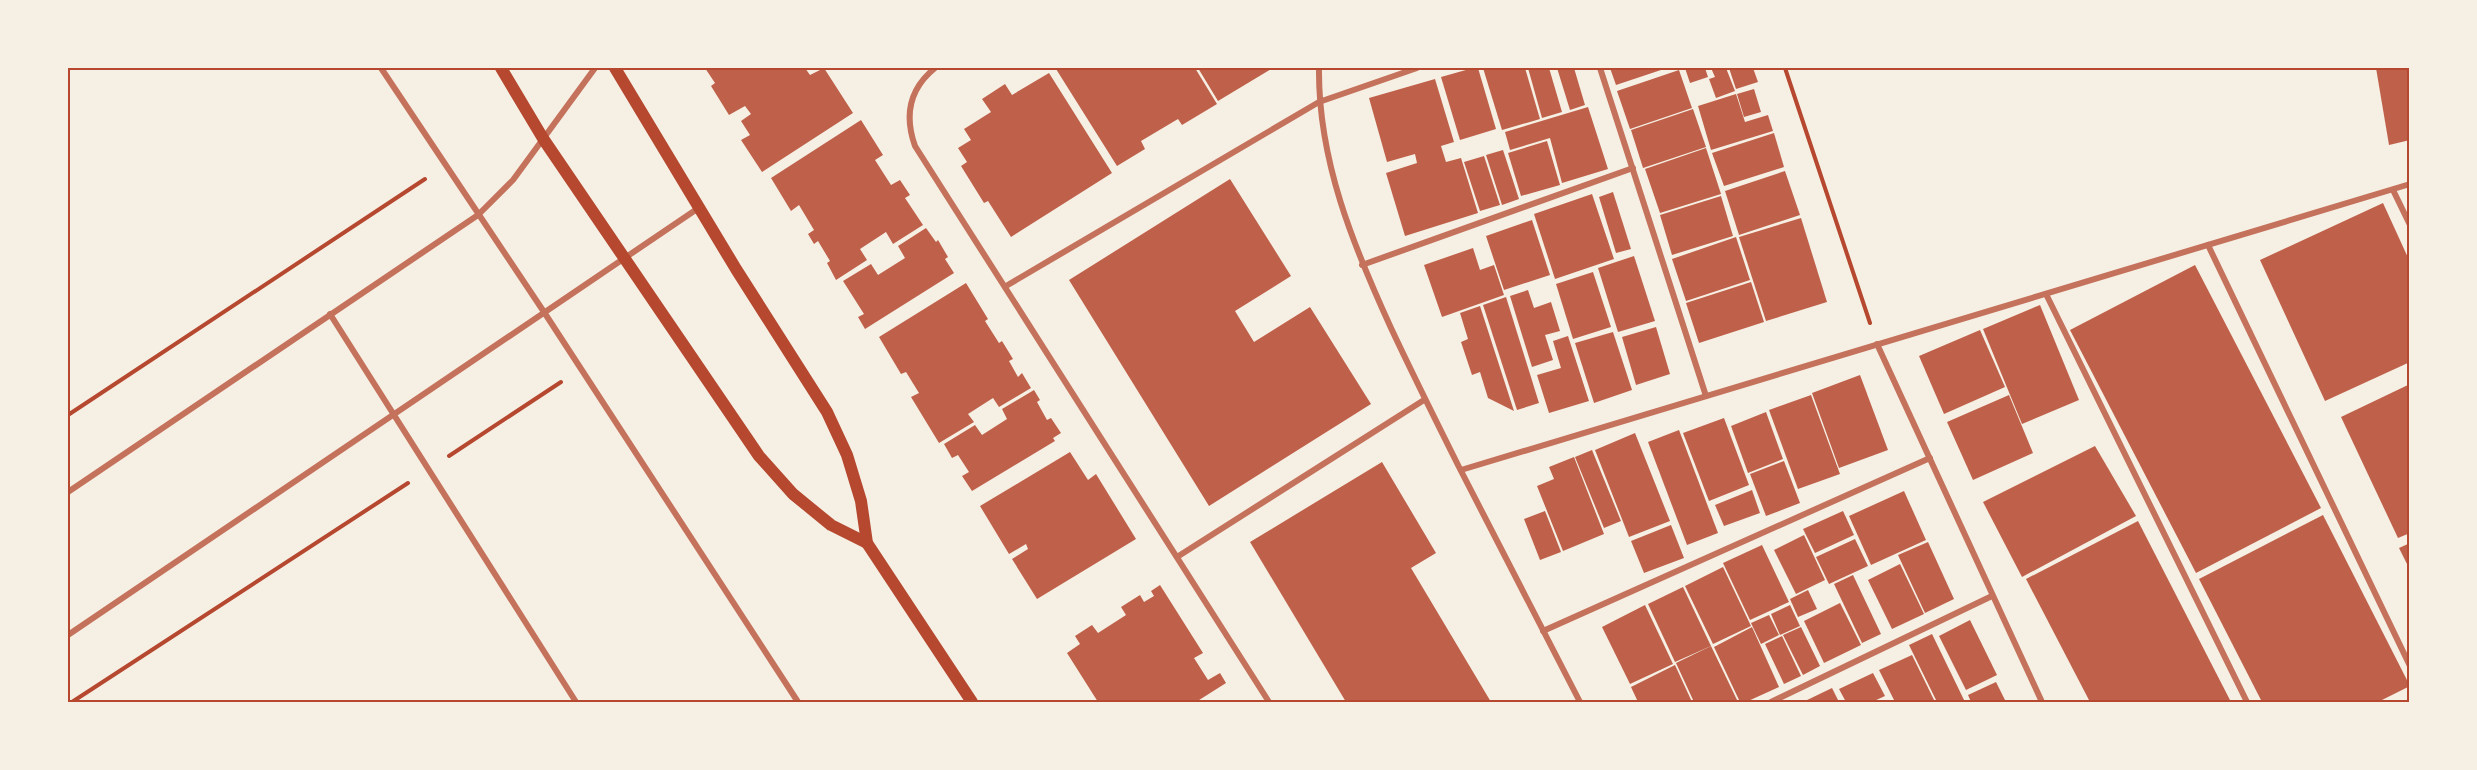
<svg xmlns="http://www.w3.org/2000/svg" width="2477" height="770" viewBox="0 0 2477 770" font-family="'Exo 2',sans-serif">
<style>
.building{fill:#bf614a}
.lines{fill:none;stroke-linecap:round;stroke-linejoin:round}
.path{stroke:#b5482f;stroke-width:4}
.minor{stroke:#c5725c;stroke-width:6}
.secondary{stroke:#b5482f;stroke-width:12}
.neatline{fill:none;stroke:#b5482f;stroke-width:2}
</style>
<rect width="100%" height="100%" fill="#f6efe4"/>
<!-- building -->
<g class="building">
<polygon points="705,68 744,68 746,70 750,68 805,68 810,75 824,68 853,113 762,172 741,140 750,135 741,121 751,114 745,106 729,115 711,86 715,83"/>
<polygon points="1058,68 1195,68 1217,104 1182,125 1178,119 1141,141 1145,149 1117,166 1056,69"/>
<polygon points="1198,68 1273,68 1218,101"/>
<polygon points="1473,68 1478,68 1496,129 1460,140 1441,77"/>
<polygon points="1483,68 1525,68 1540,119 1502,130"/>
<polygon points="1528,68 1549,68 1562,112 1542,118"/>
<polygon points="1557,68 1574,68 1585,105 1570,110"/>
<polygon points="1610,68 1667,68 1616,85"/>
<polygon points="1685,68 1705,68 1708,77 1690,83"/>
<polygon points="1711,68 1726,68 1735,91 1716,98 1709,79 1715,77"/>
<polygon points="1729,68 1753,68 1758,82 1736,89"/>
<polygon points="2376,68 2410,68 2410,140 2389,145"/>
<polygon points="1679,70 1692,108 1630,129 1617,91"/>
<polygon points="1049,73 1112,173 1011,237 988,201 984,203 961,166 967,162 958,148 971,140 964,129 991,112 982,99 1005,84 1012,95"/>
<polygon points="1435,79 1454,142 1441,146 1446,162 1461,158 1478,213 1405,236 1386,173 1417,163 1415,154 1387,162 1369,98"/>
<polygon points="1754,89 1761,112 1744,117 1737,94"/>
<polygon points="1736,94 1745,122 1768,115 1773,131 1711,150 1698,106"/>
<polygon points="1588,107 1608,169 1562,183 1550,138 1510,150 1505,132"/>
<polygon points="1693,109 1706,147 1643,168 1631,130"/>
<polygon points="861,120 883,155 875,160 891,185 900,180 910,195 905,198 923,225 893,244 886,232 860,249 867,260 836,280 827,263 830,261 818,241 814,244 808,234 814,230 799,205 791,211 771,178"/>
<polygon points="1774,133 1784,167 1724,186 1712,153"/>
<polygon points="1547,141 1560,185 1521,196 1508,153"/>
<polygon points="1706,148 1721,194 1660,213 1645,169"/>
<polygon points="1503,150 1519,199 1502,205 1486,155"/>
<polygon points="1484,156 1500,205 1480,211 1464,162"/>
<polygon points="1785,171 1800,215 1739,235 1725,191"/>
<polygon points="1230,179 1291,276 1235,311 1254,342 1310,307 1371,404 1209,506 1069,280"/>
<polygon points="1613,192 1631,249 1616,253 1599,197"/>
<polygon points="1592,194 1614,259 1555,279 1534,214"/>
<polygon points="1721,196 1733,236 1672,255 1660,215"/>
<polygon points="2383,203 2410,262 2410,362 2325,401 2260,260"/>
<polygon points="1801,218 1827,302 1766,321 1739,237"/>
<polygon points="1532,220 1550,275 1504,290 1486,236"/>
<polygon points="926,228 936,242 938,240 948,257 945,259 954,273 865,329 858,317 864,314 843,281 871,264 878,275 905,258 898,246"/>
<polygon points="1736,237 1750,280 1686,301 1672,259"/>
<polygon points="1473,248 1480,270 1494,265 1504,295 1442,317 1424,265"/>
<polygon points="1634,256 1655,321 1618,332 1598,268"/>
<polygon points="2195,265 2321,508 2196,573 2070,330"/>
<polygon points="1593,272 1611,327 1573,339 1556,284"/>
<polygon points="1751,282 1764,322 1699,343 1686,303"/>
<polygon points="966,283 988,319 985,321 999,343 1002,341 1013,359 1009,361 1018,377 1022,373 1031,388 999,407 993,398 968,414 974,422 939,443 911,397 919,393 906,372 901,374 879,337"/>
<polygon points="1528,290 1534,308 1551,302 1560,331 1545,335 1553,360 1532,367 1510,296"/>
<polygon points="1506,297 1539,403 1517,410 1483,305"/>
<polygon points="2040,305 2079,400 2022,424 1983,329"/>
<polygon points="1480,306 1514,411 1488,398 1480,372 1472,375 1461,342 1468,339 1460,313"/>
<polygon points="1656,327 1670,374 1636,385 1622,337"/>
<polygon points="1980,330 2005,387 1944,414 1919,356"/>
<polygon points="1613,332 1632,390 1594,403 1575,343"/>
<polygon points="1568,336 1589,401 1549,413 1537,375 1561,368 1553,341"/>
<polygon points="1860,375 1888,450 1839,468 1812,393"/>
<polygon points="2410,384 2410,533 2398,538 2341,417"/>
<polygon points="1034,390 1040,400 1037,402 1047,420 1051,418 1061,433 1053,438 1055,441 972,491 962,476 969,472 958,455 952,458 944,444 975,425 982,435 1007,419 1002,409"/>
<polygon points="1811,395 1840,474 1798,489 1769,410"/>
<polygon points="2009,395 2033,453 1973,480 1947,422"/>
<polygon points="1766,412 1783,459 1748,473 1731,426"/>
<polygon points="1724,418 1749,485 1709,501 1683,433"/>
<polygon points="1679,430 1718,533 1687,545 1648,442"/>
<polygon points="1635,433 1670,521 1629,537 1595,450"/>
<polygon points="2095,446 2136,516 2022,577 1983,502"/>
<polygon points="1592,450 1621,521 1604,528 1575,457"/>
<polygon points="1070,452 1088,480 1096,474 1136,539 1037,599 1012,559 1028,549 1026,544 1009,554 980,506"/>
<polygon points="1574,457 1604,534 1563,551 1537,486 1554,479 1549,467"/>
<polygon points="1784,461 1800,503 1766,516 1750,474"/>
<polygon points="1382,462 1436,553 1411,568 1491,702 1346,702 1250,542"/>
<polygon points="1752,490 1760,513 1724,526 1715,505"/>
<polygon points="1904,491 1926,540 1871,565 1849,516"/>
<polygon points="1545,511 1561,552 1540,560 1524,519"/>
<polygon points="1843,511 1854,535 1815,553 1803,529"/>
<polygon points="2323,515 2410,686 2378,702 2262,702 2199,579"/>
<polygon points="2138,521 2231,702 2090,702 2026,579"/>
<polygon points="1671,525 1684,558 1644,573 1631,541"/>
<polygon points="1804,535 1825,580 1796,594 1774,550"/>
<polygon points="1855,539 1868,566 1829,584 1816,557"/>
<polygon points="1928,542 1954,599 1925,613 1898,555"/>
<polygon points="2410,543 2410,570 2399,548"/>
<polygon points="1762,545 1789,602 1750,620 1723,563"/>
<polygon points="1900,564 1924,614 1892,629 1868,580"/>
<polygon points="1723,567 1751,626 1713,644 1685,586"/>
<polygon points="1853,575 1881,634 1862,643 1834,584"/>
<polygon points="1160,585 1203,653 1194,658 1208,680 1220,673 1226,683 1196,702 1098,702 1067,653 1080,644 1075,636 1092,625 1098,633 1126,615 1121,607 1140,595 1144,602 1154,596 1151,591"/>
<polygon points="1683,587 1711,646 1675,662 1648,604"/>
<polygon points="1808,590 1817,609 1798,617 1790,599"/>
<polygon points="1840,603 1861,645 1824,663 1804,621"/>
<polygon points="1645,605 1673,664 1630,684 1602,627"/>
<polygon points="1790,605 1800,626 1780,635 1771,614"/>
<polygon points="1769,615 1779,635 1761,644 1751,623"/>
<polygon points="1970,620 1997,675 1966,690 1939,636"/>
<polygon points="1752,627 1779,687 1746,702 1740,702 1714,647"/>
<polygon points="1801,627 1820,666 1803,675 1783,635"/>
<polygon points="1932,634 1965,702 1937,702 1909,645"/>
<polygon points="1782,636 1801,676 1784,684 1765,644"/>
<polygon points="1711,646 1738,702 1694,702 1676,663"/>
<polygon points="1912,655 1935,702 1895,702 1879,670"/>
<polygon points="1675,665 1692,702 1638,702 1631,687"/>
<polygon points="1873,673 1885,696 1872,702 1846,702 1839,689"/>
<polygon points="1996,682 2006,702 1971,702 1968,695"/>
<polygon points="1832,688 1839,702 1803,702"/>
</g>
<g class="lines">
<!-- path -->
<g class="path">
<polyline points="1785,68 1870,323"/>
<polyline points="68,415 425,179"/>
<polyline points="449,456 561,382"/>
<polyline points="72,702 408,483"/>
</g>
<!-- minor -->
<g class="minor">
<polyline points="381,68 544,312 798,702"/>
<path d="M935,68C909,89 904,115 915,146L1269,702"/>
<path d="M1319,68C1318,160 1353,245 1391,328C1413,375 1436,421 1459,467C1500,546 1540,624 1580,702"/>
<polyline points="1600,68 1706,396"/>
<polyline points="2393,190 2410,225"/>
<polyline points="2208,245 2410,666"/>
<polyline points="1362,265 1633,168"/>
<polyline points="1006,286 1319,102 1417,68"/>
<polyline points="2046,294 2247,702"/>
<polyline points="330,314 576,702"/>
<polyline points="1877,344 2042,702"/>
<polyline points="1461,470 2410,184"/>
<polyline points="68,492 478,215 513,180 595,68"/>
<polyline points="1177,557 1424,400"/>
<polyline points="1543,631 1930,458"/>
<polyline points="68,635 700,207"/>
<polyline points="1771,702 1992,596"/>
</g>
<!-- secondary -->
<g class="secondary">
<polyline points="501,68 544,140 759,456 793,494 831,525 867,543"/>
<polyline points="615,68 736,269 827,412 847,455 861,501 867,543 972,702"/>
</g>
</g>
<!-- border -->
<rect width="2477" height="770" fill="none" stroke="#f6efe4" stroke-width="138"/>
<rect x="69" y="69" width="2339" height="632" class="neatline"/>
</svg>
